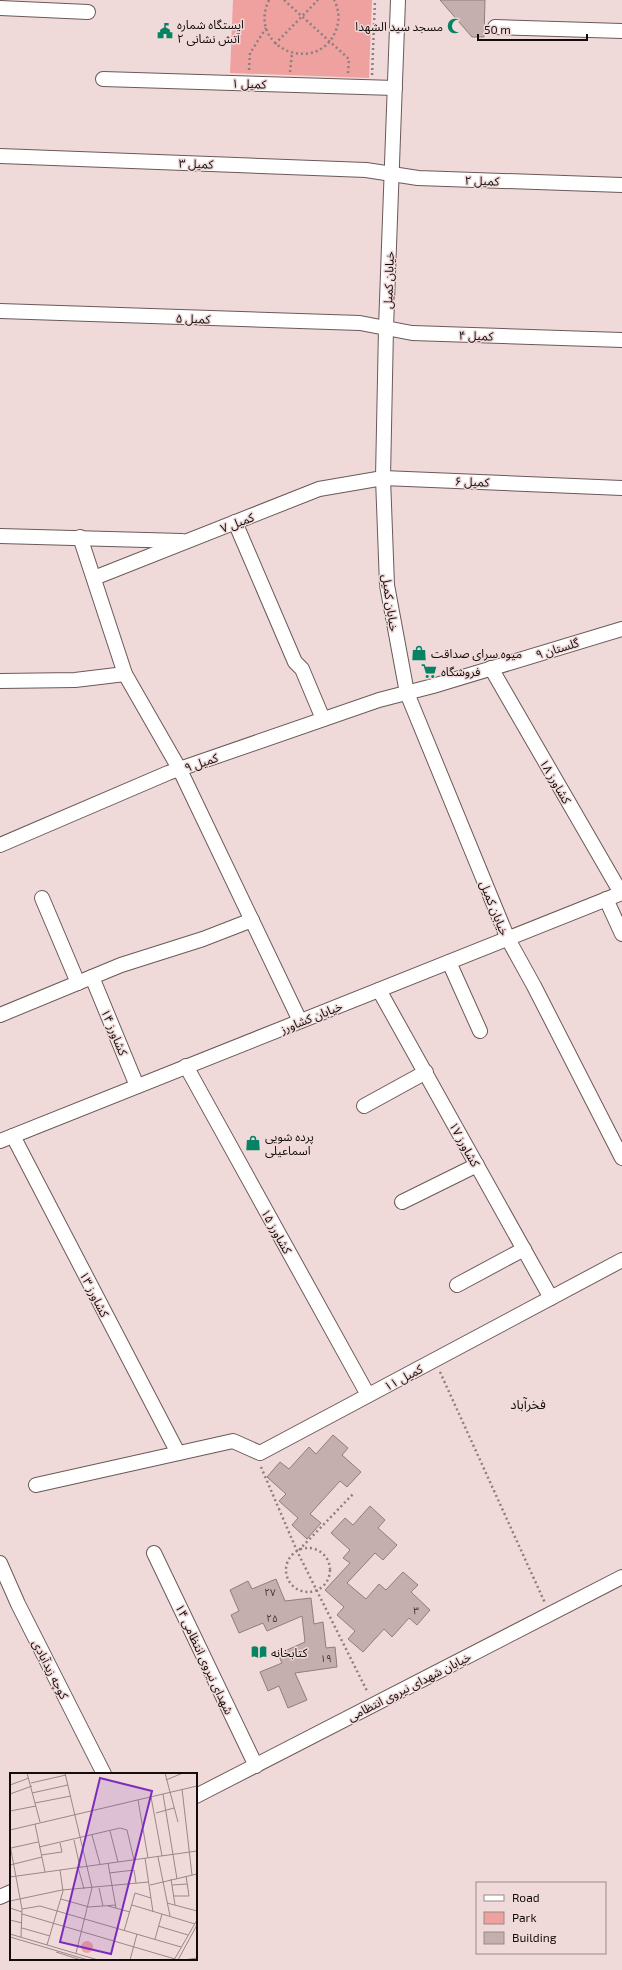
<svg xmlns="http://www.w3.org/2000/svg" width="622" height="1970" viewBox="0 0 622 1970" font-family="'Exo 2','Noto Sans Arabic',sans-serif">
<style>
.green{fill:#efa19f}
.building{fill:#c4afae;stroke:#907d7c}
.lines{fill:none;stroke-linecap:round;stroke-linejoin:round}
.minor-casing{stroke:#6b5958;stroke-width:16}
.path{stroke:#8e7e7e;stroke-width:2.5;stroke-dasharray:2 3;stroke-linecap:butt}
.minor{stroke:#fff;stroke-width:14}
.labels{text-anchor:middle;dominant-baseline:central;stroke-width:3;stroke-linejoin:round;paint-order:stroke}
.number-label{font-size:10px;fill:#3f3534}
.poi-label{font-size:12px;fill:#130c0c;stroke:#f0dad9;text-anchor:start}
.street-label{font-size:12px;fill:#130c0c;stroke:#f0dad9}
.neighbourhood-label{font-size:13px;fill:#130c0c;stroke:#f0dad9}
.inset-road{fill:none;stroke:#988887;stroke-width:1}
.view{fill:#7b2cbf;fill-opacity:0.15;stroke:#7b2cbf;stroke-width:2}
.inset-edge{fill:none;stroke:#130c0c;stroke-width:2}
</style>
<rect width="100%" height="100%" fill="#f0dad9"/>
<!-- green -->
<polygon class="green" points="233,0 372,0 369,78 230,73"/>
<!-- building -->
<g class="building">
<polygon points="440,0 485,0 484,37 472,37"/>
<polygon points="333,1435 348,1448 342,1455 361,1472 347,1487 340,1481 310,1514 321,1523 307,1539 292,1525 298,1518 279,1501 286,1494 267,1477 280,1462 289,1469 309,1447 316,1454"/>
<polygon points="370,1506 385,1520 378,1528 397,1545 383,1560 375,1553 347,1583 366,1599 379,1584 386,1590 403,1572 418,1585 411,1592 430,1610 417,1625 409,1618 392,1637 384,1629 363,1652 348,1639 355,1631 337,1615 344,1607 325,1590 350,1563 343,1558 350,1550 331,1533 345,1518 353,1525"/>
<polygon points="276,1579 285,1601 311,1598 314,1624 323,1622 326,1648 335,1647 337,1667 295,1673 307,1700 288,1708 279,1686 268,1691 260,1672 282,1663 278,1654 305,1642 302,1616 267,1631 263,1623 239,1633 231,1615 239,1611 230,1590 248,1581 252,1589"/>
</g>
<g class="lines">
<defs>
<g id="minor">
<polyline points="398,0 386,328 383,478 387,585 407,693 508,939 534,986 622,1158"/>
<polyline points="0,8 88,12"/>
<polyline points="495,27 622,31"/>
<polyline points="103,79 395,88"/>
<polyline points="0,156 366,170 418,178 622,185"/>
<polyline points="0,311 360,323 412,333 622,340"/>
<polyline points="235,522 295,662 302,669 323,719"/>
<polyline points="0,536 182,541"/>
<polyline points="80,537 125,674 180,770 300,1021"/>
<polyline points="94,578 319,489 383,478 622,488"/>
<polyline points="491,668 621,893"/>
<polyline points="0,681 75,680 125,674"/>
<polyline points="0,845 168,773 379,700 433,686 622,629"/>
<polyline points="42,898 78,983"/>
<polyline points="606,899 622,934"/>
<polyline points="449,962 480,1031"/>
<polyline points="92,977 137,1086"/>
<polyline points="379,990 551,1298"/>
<polyline points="0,1015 121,965 203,939 252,920"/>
<polyline points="186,1066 368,1395"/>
<polyline points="364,1106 426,1072"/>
<polyline points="13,1136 178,1453"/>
<polyline points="0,1141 622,893"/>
<polyline points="402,1202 477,1165"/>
<polyline points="457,1285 524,1249"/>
<polyline points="36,1485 233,1441 260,1453 622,1260"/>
<polyline points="154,1553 256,1766"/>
<polyline points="0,1563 18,1604 104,1774"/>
<polyline points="196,1796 622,1577"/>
<polyline points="0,1897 11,1892"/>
</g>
</defs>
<!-- minor casing -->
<use href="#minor" class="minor-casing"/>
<!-- path -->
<g class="path">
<path d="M269,0C246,48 318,77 336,30C340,20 339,9 334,0"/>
<polyline points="284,0 349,59 348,73"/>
<polyline points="275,44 318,0"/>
<polyline points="249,70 250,53 266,28"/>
<polyline points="290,72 292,53"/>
<polyline points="372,75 375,0"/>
<polyline points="440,1372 545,1603"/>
<polyline points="261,1467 297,1551 368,1693"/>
<circle cx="308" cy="1570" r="22"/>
<polyline points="299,1550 353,1494"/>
</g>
<!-- minor -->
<use href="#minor" class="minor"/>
</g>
<!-- icons -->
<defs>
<symbol id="mosque-bare" viewBox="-9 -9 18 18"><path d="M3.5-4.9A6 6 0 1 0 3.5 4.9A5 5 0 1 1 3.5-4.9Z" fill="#078363" stroke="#f0dad9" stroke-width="2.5" paint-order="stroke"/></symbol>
<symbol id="civic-bare" viewBox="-9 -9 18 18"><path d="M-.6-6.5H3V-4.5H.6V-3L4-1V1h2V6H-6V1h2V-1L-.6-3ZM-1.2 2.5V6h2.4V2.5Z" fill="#078363" stroke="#f0dad9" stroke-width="2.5" paint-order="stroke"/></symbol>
<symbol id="shop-bare" viewBox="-9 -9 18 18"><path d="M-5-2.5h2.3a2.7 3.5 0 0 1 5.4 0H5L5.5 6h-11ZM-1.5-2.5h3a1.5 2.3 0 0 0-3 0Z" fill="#078363" stroke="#f0dad9" stroke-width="2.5" paint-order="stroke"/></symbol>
<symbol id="supermarket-bare" viewBox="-9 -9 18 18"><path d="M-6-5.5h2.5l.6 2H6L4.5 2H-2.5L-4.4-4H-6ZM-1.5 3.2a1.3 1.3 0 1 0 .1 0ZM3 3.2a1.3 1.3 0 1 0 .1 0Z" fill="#078363" stroke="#f0dad9" stroke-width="2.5" paint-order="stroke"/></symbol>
<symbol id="library-bare" viewBox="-9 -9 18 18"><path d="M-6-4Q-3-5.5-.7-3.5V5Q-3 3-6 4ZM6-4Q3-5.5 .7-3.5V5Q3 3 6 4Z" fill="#078363" stroke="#f0dad9" stroke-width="2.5" paint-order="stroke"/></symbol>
</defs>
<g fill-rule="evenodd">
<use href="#mosque-bare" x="444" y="15" width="22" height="22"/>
<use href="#civic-bare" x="154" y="20" width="22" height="22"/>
<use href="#shop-bare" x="408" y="642" width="22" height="22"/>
<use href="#supermarket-bare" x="418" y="660" width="22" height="22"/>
<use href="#shop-bare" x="242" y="1132" width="22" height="22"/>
<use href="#library-bare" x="248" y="1641" width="22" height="22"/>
</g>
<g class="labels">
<!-- number labels -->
<g class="number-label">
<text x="270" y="1592">۲۷</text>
<text x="416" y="1610">۳</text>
<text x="272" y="1618">۲۵</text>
<text x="326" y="1658">۱۹</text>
</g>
<!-- poi labels -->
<g class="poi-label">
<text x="177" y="24">ایستگاه شماره<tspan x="177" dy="14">۲ آتش نشانی</tspan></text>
<text x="443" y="26" text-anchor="end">مسجد سید الشهدا</text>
<text x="431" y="653">میوه سرای صداقت</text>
<text x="441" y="671">فروشگاه</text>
<text x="265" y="1136">پرده شویی<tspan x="265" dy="14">اسماعیلی</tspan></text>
<text x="271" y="1652">کتابخانه</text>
</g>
<!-- street labels -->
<g class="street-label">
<text transform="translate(249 83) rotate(2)">کمیل ۱</text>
<text transform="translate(196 163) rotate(2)">کمیل ۳</text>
<text transform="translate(482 180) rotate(2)">کمیل ۲</text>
<text transform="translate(388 280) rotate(-88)">خیابان کمیل</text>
<text transform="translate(193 318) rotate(2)">کمیل ۵</text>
<text transform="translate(476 335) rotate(2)">کمیل ۴</text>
<text transform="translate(472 481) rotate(2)">کمیل ۶</text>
<text transform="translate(237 522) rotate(-21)">کمیل ۷</text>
<text transform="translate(391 603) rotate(82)">خیابان کمیل</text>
<text transform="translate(557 648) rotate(-17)">گلستان ۹</text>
<text transform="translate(201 762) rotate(-19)">کمیل ۹</text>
<text transform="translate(556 781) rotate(60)">کشاورز ۱۸</text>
<text transform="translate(495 908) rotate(68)">خیابان کمیل</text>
<text transform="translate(311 1017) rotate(-22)">خیابان کشاورز</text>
<text transform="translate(115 1032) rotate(67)">کشاورز ۱۴</text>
<text transform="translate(465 1144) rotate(61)">کشاورز ۱۷</text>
<text transform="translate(277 1231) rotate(61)">کشاورز ۱۵</text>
<text transform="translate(95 1294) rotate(63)">کشاورز ۱۳</text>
<text transform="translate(403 1377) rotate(-28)">کمیل ۱۱</text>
<text transform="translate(205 1659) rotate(65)">شهدای نیروی انتظامی ۱۴</text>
<text transform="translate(51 1669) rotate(63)">کوچه زیدآبادی</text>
<text transform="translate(409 1686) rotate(-27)">خیابان شهدای نیروی انتظامی</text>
</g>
<!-- neighbourhood labels -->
<g class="neighbourhood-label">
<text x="528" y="1404">فخرآباد</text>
</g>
</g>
<!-- overview -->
<g transform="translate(10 1773)">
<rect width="187" height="187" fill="#f0dad9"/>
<path d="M71 174a6 6 0 1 1 12 0a6 6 0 1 1-12 0Z" fill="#efa19f"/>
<path class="inset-road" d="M17,0L30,49M55,0L82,115L66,180M155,0L168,49M156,7L173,0M21,10L56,2M0,12L19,5M172,16L182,102M22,20L58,12M0,21L22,13M153,21L167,106M141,24L152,83M128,27L138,85M25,30L61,23M0,38L26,33M146,40L164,35M25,51L35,99M0,57L187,13M100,58L108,89M82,62L90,91M64,67L70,94M0,72L12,136L11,164M29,74L110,55L117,57L124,87M1,75L28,69M31,82L52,79L50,70M148,84L160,143M135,85L143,139M98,90L106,135M0,92L32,84M68,94L74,116M99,100L124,97L126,110M0,104L187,78M161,106L165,132M140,112L187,101M162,112L177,111M89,115L93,133M163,123H179L176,103M51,126L79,134L106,132M0,128L52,117L139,109M157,130L187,138M122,132L185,151M98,133L120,139M0,135L12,139M12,136L30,133L171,174M12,141L165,186M0,147L12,150M148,153L178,162M12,155L40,163M114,158L125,120L141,125M0,161L88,187M0,164L78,187M145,166L152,141M37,172L53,118L50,97M46,179L71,187M120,187L127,161M164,187L187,147M168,187L187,152M174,187L187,185"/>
<path class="view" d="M90,5L142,18L101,181L50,169Z"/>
<rect width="187" height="187" class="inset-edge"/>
</g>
<!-- legend -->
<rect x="476" y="1882" width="130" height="72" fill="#f0dad9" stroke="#988887"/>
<rect x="484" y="1895" width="20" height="6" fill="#ffffff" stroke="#988887"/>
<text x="512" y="1902" font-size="12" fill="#130c0c">Road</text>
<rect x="484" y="1912" width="20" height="12" fill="#efa19f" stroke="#988887"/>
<text x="512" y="1922" font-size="12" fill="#130c0c">Park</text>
<rect x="484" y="1932" width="20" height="12" fill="#c4afae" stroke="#988887"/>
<text x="512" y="1942" font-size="12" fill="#130c0c">Building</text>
<!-- scale -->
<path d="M478 34v6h109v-6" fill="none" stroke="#130c0c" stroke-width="2"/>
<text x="484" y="34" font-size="12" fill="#130c0c" stroke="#f0dad9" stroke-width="3" paint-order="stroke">50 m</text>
</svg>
